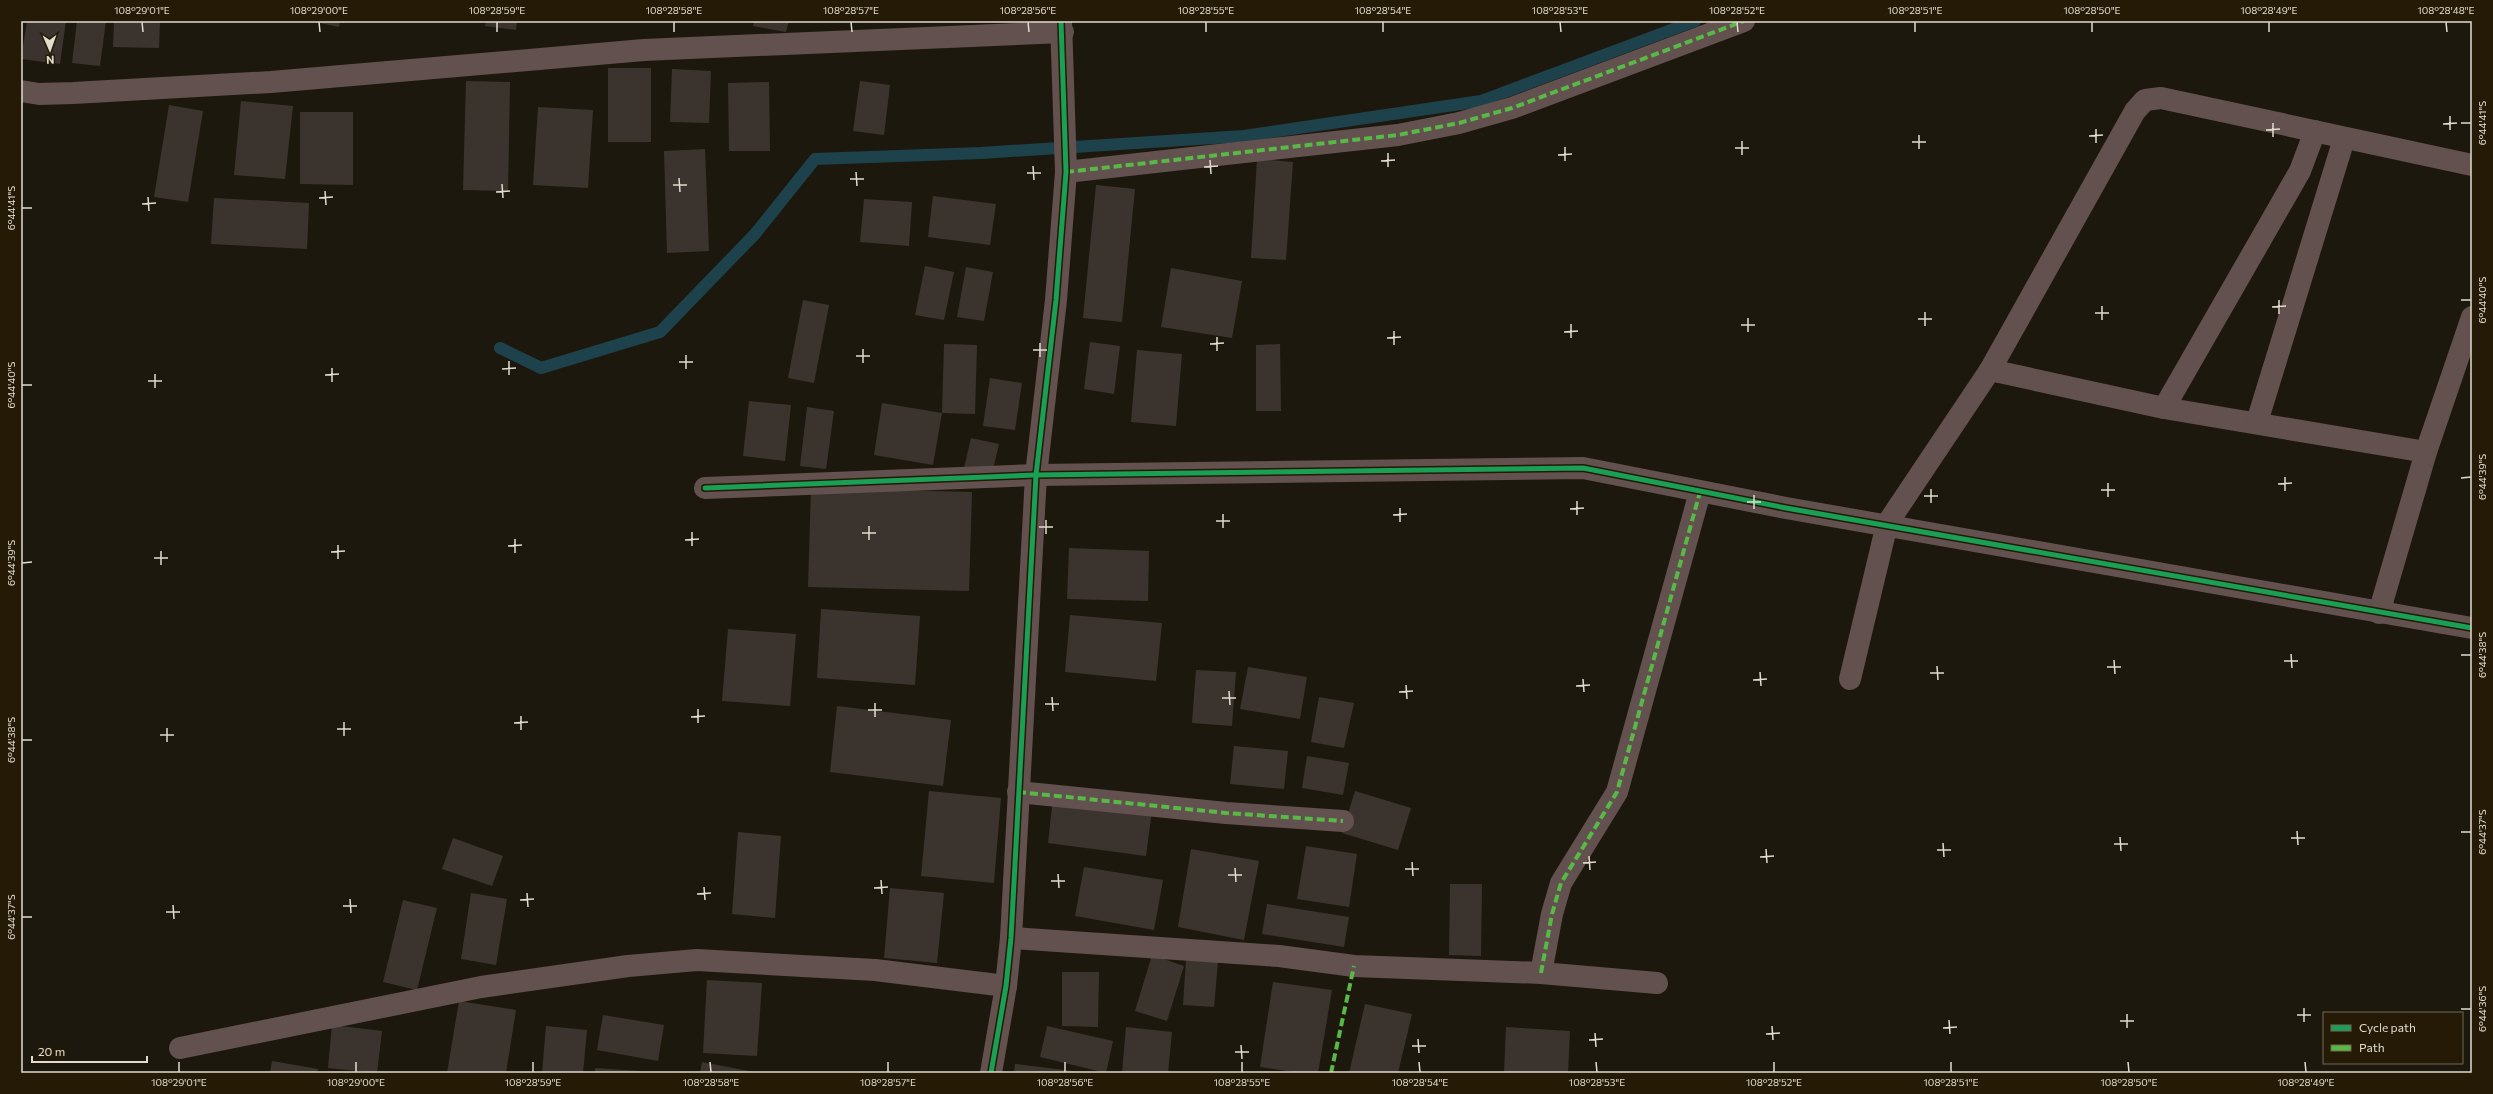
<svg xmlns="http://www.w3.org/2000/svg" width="2493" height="1094" viewBox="0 0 2493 1094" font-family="Commissioner,sans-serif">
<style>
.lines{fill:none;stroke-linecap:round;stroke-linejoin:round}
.stream{stroke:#1d424b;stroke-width:12}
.building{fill:#3b342e}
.street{stroke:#62514e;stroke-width:22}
.quiet{stroke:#58b947;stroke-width:4;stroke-dasharray:8 4;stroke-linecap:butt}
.cycleway-casing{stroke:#241a06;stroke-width:8}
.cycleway{stroke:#1a9f57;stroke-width:5}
.ticks{fill:none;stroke:#e2dccf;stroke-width:1.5}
.neatline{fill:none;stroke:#e2dccf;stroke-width:1.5}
.ticks-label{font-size:10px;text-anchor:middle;fill:#e2dccf}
</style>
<rect width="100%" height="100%" fill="#1d180d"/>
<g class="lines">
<!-- stream -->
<polyline class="stream" points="500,348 541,368 660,332 755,234 815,159 981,153 1244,136 1481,101 1695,21"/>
</g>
<!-- building -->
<g class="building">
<polygon points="21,21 23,21 22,47 21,47"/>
<polygon points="27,21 66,21 60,64 21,59"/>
<polygon points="77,21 106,21 100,66 72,63"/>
<polygon points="114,21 160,21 159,48 113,47"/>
<polygon points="311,21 340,21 339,27"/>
<polygon points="486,21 517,21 516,30 485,26"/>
<polygon points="754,21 789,21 786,32 753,26"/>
<rect x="608" y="68" width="43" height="74"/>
<polygon points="672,69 711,71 709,123 670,122"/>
<polygon points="466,81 510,82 508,191 463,190"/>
<polygon points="860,81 890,85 884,135 853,131"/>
<polygon points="769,82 770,151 729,151 728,83"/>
<polygon points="241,101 293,106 285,179 234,175"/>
<polygon points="169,105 203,111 188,202 154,197"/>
<polygon points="538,107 593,110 588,188 533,185"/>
<polygon points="300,112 353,112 353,185 300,184"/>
<polygon points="705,149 709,251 667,253 664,151"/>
<polygon points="1257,159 1293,162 1286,260 1251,258"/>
<polygon points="1096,185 1135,189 1122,322 1083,318"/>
<polygon points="933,196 996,204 990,245 928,237"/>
<polygon points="214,198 309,203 307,249 211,244"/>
<polygon points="864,199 912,202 909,246 860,242"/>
<polygon points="925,266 954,272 944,320 915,315"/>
<polygon points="966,267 993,272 984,321 957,317"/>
<polygon points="1171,268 1242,281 1232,338 1161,327"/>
<polygon points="803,300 829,305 814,383 788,378"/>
<polygon points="1090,342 1120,346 1114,394 1084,389"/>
<polygon points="944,344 977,345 975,414 942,413 933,465 874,455 882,403 942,413"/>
<polygon points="1280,344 1281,411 1256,411 1256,345"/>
<polygon points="1137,350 1182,354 1176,426 1131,422"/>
<polygon points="990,378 1022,383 1015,430 983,426"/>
<polygon points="749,401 791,405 785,461 743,456"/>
<polygon points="807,407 834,411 826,469 800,466"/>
<polygon points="971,438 999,444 992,474 964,468"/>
<polygon points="811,488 972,492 969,591 808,587"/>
<polygon points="1069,548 1149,551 1148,601 1067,599"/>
<polygon points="821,609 920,616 915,685 817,678"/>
<polygon points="1070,615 1162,623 1156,681 1065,672"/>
<polygon points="728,629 796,634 790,706 722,701"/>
<polygon points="1248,667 1307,677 1300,719 1240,709"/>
<polygon points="1196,670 1236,672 1232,726 1192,723"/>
<polygon points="1319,697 1354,703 1344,748 1311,742"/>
<polygon points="837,706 951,720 943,786 830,772"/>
<polygon points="1234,746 1288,751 1284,789 1230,784"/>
<polygon points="1307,756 1349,763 1343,795 1302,788"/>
<polygon points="929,791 1001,798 994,883 921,876"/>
<polygon points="1355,791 1411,808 1398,850 1342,833"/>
<polygon points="1053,798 1152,810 1146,856 1048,843"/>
<polygon points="738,832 781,836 775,918 732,914"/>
<polygon points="453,838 503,856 492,886 442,869"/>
<polygon points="1306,846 1357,854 1349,907 1297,899"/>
<polygon points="1191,849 1259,861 1244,940 1178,927"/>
<polygon points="1084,867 1163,880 1154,930 1075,916"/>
<polygon points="1450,884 1482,884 1481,956 1449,955"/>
<polygon points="890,888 944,893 937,963 884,958"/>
<polygon points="471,893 507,899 496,965 461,959"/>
<polygon points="403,900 437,908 417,990 383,982"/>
<polygon points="1267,904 1349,917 1344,947 1262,934"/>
<polygon points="1152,955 1184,966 1167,1021 1135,1011"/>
<polygon points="1186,960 1218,962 1214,1007 1183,1005"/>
<polygon points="1062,972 1099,972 1098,1027 1062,1026"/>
<polygon points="707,980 762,983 757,1056 703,1053"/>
<polygon points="1273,982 1332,990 1318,1073 1300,1073 1260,1067"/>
<polygon points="459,1001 516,1010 506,1073 447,1073"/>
<polygon points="1365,1004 1412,1014 1398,1073 1349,1073"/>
<polygon points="603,1015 664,1025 658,1061 597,1050"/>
<polygon points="332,1025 382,1031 377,1073 328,1068"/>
<polygon points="546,1026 587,1030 583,1073 542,1073"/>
<polygon points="1047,1026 1113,1041 1106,1073 1040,1057"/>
<polygon points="1126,1027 1172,1032 1168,1073 1122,1073"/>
<polygon points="1506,1027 1570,1031 1568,1073 1504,1073"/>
<polygon points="272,1061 318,1069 317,1073 270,1073"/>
<polygon points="702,1062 754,1072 754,1073 700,1073"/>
<polygon points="1015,1064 1081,1072 1081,1073 1014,1073"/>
<polygon points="595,1068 640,1071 639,1073 595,1073"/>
</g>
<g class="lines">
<!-- street -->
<g class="street">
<polyline points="21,91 39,94 73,93 271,82 644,50 1063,32"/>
<polyline points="1066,172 1398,135 1459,123 1512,108 1744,21"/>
<polyline points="1990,370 2164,408 2426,452"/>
<polyline points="2164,408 2300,171 2315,131"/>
<polyline points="2257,422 2344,139"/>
<polyline points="705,488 1036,475 1583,468 1786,508 2472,628"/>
<polyline points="2379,613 2426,452 2472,317"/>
<polyline points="1850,679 1887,524 1990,370 2135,111 2145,100 2161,98 2472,165"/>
<polyline points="1018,792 1226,813 1343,821"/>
<polyline points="1011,938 1279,956 1354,966 1541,973 1657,983"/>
<polyline points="1541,973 1552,914 1561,883 1617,792 1700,492"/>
<polyline points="180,1048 481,987 628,966 697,960 875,970 1006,986"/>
<polyline points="991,1073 1006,986 1011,938 1036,475 1056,300 1066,172 1061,21"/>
</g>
<!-- quiet -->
<g class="quiet">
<polyline points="1066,172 1398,135 1459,123 1512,108 1744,21"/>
<polyline points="1018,792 1226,813 1343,821"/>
<polyline points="1541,973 1552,914 1561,883 1617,792 1700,492"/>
<polyline points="1331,1073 1354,966"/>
</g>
<defs>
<g id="cycleway">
<polyline points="705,488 1036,475 1583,468 1786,508 2472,628"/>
<polyline points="991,1073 1006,986 1011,938 1036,475 1056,300 1066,172 1061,21"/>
</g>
</defs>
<!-- cycleway casing -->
<use href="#cycleway" class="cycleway-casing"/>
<!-- cycleway -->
<use href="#cycleway" class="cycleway"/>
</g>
<!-- ticks -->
<path class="ticks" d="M142,22L143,32M319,22L320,32M497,22V32M674,22V32M851,22L852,32M1028,22L1029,32M1206,22V32M1383,22V32M1560,22L1561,32M1737,22L1738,32M1915,22V32M2092,22V32M2269,22V32M2446,22L2447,32M2450,116V130M2273,123V137M2461,123H2471M2443,124L2457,123M2096,129V143M2266,130L2280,129M1919,135V149M2089,136L2103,135M1742,141V155M1912,142H1926M1565,147V161M1735,148H1749M1388,153V167M1558,155L1572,154M1210,160L1211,174M1381,161L1395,160M1033,166L1034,180M1204,167L1218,166M856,172L857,186M1027,173H1041M679,178L680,192M850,179H864M502,184L503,198M673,185H687M325,191L326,205M496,192L510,191M148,197L149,211M319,198L333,197M142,204L156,203M22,208H32M2279,300V314M2461,300H2471M2102,306V320M2272,307L2286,306M1925,312V326M2095,313H2109M1748,318V332M1918,319H1932M1571,324V338M1741,325H1755M1394,331V345M1564,332L1578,331M1217,337V351M1387,338L1401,337M1040,343V357M1210,344L1224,343M863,349V363M1033,350H1047M686,355V369M856,356H870M509,361V375M679,362H693M332,368V382M502,369L516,368M155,374V388M325,375L339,374M148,381H162M22,385H32M2285,477V491M2461,478L2471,477M2108,483V497M2278,484L2292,483M1931,489V503M2101,490H2115M1754,495V509M1924,496H1938M1577,501V515M1747,502H1761M1400,508V522M1570,509L1584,508M1223,514V528M1393,515L1407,514M1046,520V534M1216,521H1230M869,526V540M1039,527H1053M692,532V546M862,533H876M515,539V553M685,540L699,539M338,545V559M508,546L522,545M161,551V565M331,552L345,551M154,558H168M22,563L32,562M2291,654L2292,668M2461,655H2471M2114,660L2115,674M2284,661H2298M1937,666L1938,680M2107,667H2121M1760,672L1761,686M1930,673H1944M1583,679L1584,692M1753,680L1767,679M1406,685L1407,699M1576,686L1590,685M1229,691L1230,705M1399,692L1413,691M1052,697L1053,711M1222,698H1236M875,703V717M1045,704H1059M698,709V723M868,710H882M521,716V730M691,717L705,716M344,722V736M514,723L528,722M167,728V742M337,729H351M160,735H174M22,740H32M2297,831L2298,845M2461,832H2471M2120,837L2121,851M2291,838H2305M1943,843L1944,857M2114,844H2128M1766,849L1767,863M1937,850H1951M1589,856L1590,870M1760,857L1774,856M1412,862L1413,876M1583,863L1596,862M1235,868L1236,882M1405,869H1419M1058,874L1059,888M1228,875H1242M881,880L882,894M1051,881H1065M704,887L705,900M874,888L888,887M527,893L528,907M697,894L711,893M350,899L351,913M520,900L534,899M173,905L174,919M343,906H357M166,912H180M22,917H32M2304,1008V1022M2461,1009H2471M2127,1014V1028M2297,1015H2311M1949,1020L1950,1034M2120,1021H2134M1772,1026L1773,1040M1943,1028L1957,1027M1595,1033L1596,1047M1766,1034L1780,1033M1418,1039L1419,1053M1589,1040L1603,1039M1241,1045L1242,1059M1412,1046H1426M1235,1052H1249M179,1062V1072M356,1062V1072M533,1062V1072M710,1062L711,1072M888,1062V1072M1065,1062V1072M1242,1062V1072M1419,1062L1420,1072M1596,1062L1597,1072M1774,1062V1072M1951,1062V1072M2128,1062L2129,1072M2305,1062L2306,1072"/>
<!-- border -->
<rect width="2493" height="1094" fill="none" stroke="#241a06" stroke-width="44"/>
<!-- legend -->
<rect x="2323" y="1012" width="140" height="52" fill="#241a06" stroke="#706856"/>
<rect x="2331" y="1025" width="20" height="6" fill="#1a9f57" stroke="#706856"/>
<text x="2359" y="1032" font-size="12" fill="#e2dccf">Cycle path</text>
<rect x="2331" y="1045" width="20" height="6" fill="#58b947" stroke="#706856"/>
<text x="2359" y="1052" font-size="12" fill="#e2dccf">Path</text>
<!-- north arrow -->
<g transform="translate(50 50) rotate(178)" stroke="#241a06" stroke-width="3" paint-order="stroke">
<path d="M0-3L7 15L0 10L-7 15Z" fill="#e2dccf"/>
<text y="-6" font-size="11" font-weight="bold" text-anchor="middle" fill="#e2dccf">N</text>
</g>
<!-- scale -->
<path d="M32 1056v6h115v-6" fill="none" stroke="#e2dccf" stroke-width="2"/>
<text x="38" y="1056" font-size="12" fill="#e2dccf" stroke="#241a06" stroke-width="3" paint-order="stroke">20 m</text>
<rect x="22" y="22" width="2449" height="1050" class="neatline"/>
<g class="ticks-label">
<text x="142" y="14">108°29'01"E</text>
<text x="319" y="14">108°29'00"E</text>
<text x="497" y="14">108°28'59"E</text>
<text x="674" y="14">108°28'58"E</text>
<text x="851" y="14">108°28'57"E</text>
<text x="1028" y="14">108°28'56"E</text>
<text x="1206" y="14">108°28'55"E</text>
<text x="1383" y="14">108°28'54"E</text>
<text x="1560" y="14">108°28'53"E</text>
<text x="1737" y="14">108°28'52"E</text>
<text x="1915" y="14">108°28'51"E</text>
<text x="2092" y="14">108°28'50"E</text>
<text x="2269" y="14">108°28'49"E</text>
<text x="2446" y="14">108°28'48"E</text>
<text transform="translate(2482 123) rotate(-90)" y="4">6°44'41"S</text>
<text transform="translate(11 208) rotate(-90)" y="4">6°44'41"S</text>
<text transform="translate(2482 300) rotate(-90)" y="4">6°44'40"S</text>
<text transform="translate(11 385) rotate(-90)" y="4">6°44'40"S</text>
<text transform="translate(2482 477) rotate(-90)" y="4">6°44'39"S</text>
<text transform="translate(11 563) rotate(-90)" y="4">6°44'39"S</text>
<text transform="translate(2482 655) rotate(-90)" y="4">6°44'38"S</text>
<text transform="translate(11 740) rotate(-90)" y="4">6°44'38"S</text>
<text transform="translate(2482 832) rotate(-90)" y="4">6°44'37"S</text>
<text transform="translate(11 917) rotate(-90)" y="4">6°44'37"S</text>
<text transform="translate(2482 1009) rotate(-90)" y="4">6°44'36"S</text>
<text x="179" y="1086">108°29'01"E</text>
<text x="356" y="1086">108°29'00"E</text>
<text x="533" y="1086">108°28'59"E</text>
<text x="711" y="1086">108°28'58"E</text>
<text x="888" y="1086">108°28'57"E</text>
<text x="1065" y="1086">108°28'56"E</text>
<text x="1242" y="1086">108°28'55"E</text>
<text x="1420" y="1086">108°28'54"E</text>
<text x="1597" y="1086">108°28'53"E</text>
<text x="1774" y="1086">108°28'52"E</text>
<text x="1951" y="1086">108°28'51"E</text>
<text x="2129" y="1086">108°28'50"E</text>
<text x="2306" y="1086">108°28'49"E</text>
</g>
</svg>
